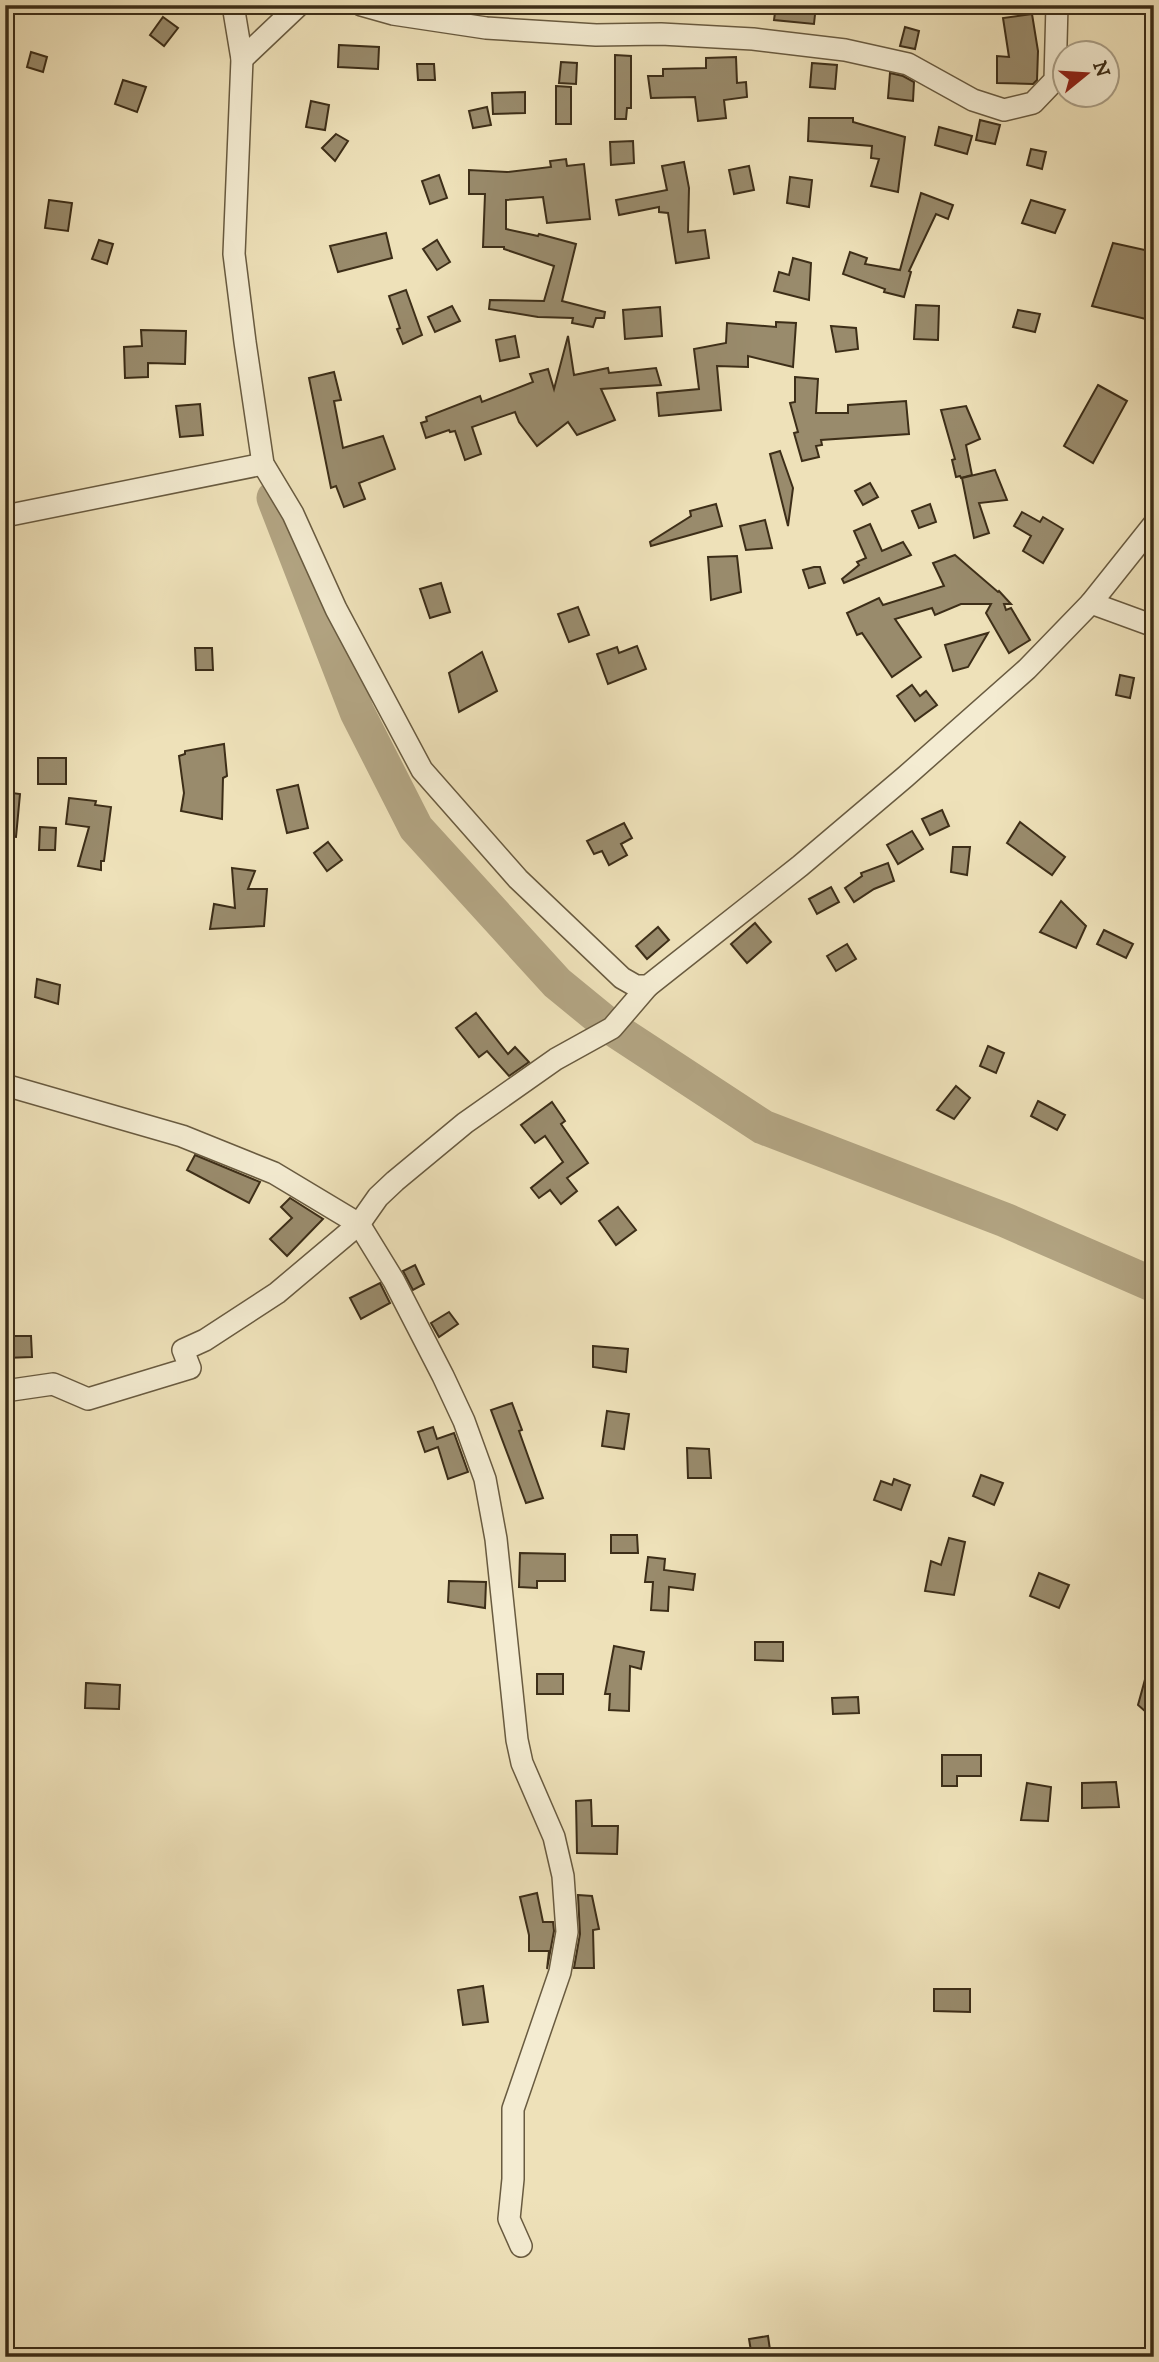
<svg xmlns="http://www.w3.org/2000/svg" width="1159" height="2362" viewBox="0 0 1159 2362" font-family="'IM FELL DW Pica',serif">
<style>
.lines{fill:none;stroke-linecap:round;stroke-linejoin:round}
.river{stroke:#b2a482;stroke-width:35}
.building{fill:#998b6c;stroke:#3d2e18;stroke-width:2}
.minor-casing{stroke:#695b40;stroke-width:24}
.minor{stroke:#f4ecd2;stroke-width:21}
</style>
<rect width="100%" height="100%" fill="#eee1b9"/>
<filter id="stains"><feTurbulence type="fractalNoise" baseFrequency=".00286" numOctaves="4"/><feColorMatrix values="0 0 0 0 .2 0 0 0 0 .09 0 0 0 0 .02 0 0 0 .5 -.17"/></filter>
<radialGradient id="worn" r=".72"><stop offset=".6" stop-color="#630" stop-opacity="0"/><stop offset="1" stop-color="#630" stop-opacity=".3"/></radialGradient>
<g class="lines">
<!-- river -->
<polyline class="river" points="274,498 357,712 416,828 557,983 612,1028 763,1127 1005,1220 1154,1285"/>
</g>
<!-- building -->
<g class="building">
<polygon points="776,5 816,5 814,24 774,20"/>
<polygon points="1032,14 1038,51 1037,80 1033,84 997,83 997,56 1009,57 1003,18"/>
<polygon points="163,17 178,28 164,46 150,35"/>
<polygon points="905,27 919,31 915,49 900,46"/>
<polygon points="339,45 379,47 378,69 338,67"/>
<polygon points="31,52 47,57 43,72 27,67"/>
<polygon points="615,55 631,56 631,108 627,108 626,119 615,119"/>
<polygon points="736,57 737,83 746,82 747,97 724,100 726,118 698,121 695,97 651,98 648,76 663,76 663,69 706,68 706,58"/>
<polygon points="561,62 577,63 576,84 559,83"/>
<polygon points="812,63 837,65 835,89 810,87"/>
<polygon points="417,64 434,64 435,80 418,80"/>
<polygon points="890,73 903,76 914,82 913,101 888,98"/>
<polygon points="123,80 146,87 137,112 115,104"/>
<polygon points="556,86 571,87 571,124 556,124"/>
<polygon points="525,92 525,113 493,114 492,93"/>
<polygon points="311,101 329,105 325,130 306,127"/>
<polygon points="487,107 491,125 473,128 469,111"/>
<polygon points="809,118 853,118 853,122 905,137 898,192 871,186 879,159 871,158 872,146 808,141"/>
<polygon points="980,120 1000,125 995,144 976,140"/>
<polygon points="939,127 972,136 967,154 935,145"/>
<polygon points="336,134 348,141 335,161 322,148"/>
<polygon points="633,141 634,163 611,165 610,142"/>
<polygon points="1031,149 1046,152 1042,169 1027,165"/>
<polygon points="566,159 567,166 584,164 590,219 547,223 543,197 506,200 506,229 538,236 539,234 576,244 562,301 605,312 604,318 596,318 593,327 572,323 573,318 538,317 489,309 490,300 544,301 554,266 504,249 504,247 483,247 485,194 469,194 469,170 507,172 551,167 550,161"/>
<polygon points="684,162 689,188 688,232 705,230 709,258 676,263 668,213 659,212 659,207 619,215 616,200 667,190 662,166"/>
<polygon points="749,166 754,190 734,194 729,170"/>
<polygon points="439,175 447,198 430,204 422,181"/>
<polygon points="790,177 812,180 809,207 787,203"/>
<polygon points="921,193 953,205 948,219 936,214 909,271 911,272 904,297 884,292 885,289 843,274 850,252 867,258 865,264 900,270"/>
<polygon points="49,200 72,203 68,231 45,228"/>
<polygon points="1031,200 1065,210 1055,233 1022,223"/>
<polygon points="386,233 392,258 338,272 330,246"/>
<polygon points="99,240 113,244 107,264 92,259"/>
<polygon points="437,240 450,262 437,270 423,249"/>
<polygon points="1113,243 1154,252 1154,321 1092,306"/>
<polygon points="793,258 811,263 809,300 774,291 779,272 789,275"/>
<polygon points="406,290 422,335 403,344 397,329 400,328 389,296"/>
<polygon points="916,305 939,306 938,340 914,339"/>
<polygon points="452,306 460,321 435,332 428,317"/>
<polygon points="660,307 662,336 625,339 623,310"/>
<polygon points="1018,310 1040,314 1035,332 1013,327"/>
<polygon points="776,322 796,323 793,367 748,356 748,367 717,366 721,410 659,416 657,393 699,389 694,349 726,343 727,323 776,327"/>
<polygon points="831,326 856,328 858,349 836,352"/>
<polygon points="141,330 186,331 185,364 148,363 148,377 125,378 124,347 142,346"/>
<polygon points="515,336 519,357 500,361 496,340"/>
<polygon points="568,336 574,375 608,368 609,373 656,368 661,385 601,389 615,420 577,435 568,422 537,446 519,422 515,412 472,427 481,454 465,460 455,431 450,432 449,430 426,438 421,423 427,421 426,417 480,396 482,402 533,382 530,374 548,369 554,389"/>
<polygon points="334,372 341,400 334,401 343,448 383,436 395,469 359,483 365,499 344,507 336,486 331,488 309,378"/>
<polygon points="795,377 818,379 816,413 848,413 848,405 906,401 909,434 821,440 822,445 816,446 819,457 802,461 794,433 798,432 790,403 795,402"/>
<polygon points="1098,385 1127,401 1093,463 1064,446"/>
<polygon points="200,404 203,435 180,437 176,406"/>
<polygon points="966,406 980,439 966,445 972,475 961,478 960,476 956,477 952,460 955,459 941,410"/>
<polygon points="780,451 793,488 788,526 770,454"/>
<polygon points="995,470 1007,500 979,503 989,533 974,538 962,478"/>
<polygon points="870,483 878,497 863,505 855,491"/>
<polygon points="716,504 722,526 651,546 650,542 691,516 690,511"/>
<polygon points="930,504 936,522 919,528 912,511"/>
<polygon points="1022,512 1040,522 1043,517 1063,529 1043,563 1023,551 1031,536 1014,526"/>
<polygon points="765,520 772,548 746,550 740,526"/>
<polygon points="870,524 882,551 903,542 911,555 844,583 842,579 859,565 857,562 866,558 854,531"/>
<polygon points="955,555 998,592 999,591 1011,604 1004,604 1006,610 1011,608 1030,640 1009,653 986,613 991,604 961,604 935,615 932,608 895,619 921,657 892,677 862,633 857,635 847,613 879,598 883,605 944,586 933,563"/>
<polygon points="737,556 741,592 711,600 708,557"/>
<polygon points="814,567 820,567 825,583 809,588 803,570"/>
<polygon points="441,583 450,612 430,618 420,589"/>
<polygon points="578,607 589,635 569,642 558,614"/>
<polygon points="988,633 968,667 953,671 945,645"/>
<polygon points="637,646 646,669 608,684 597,654 617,647 619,653"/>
<polygon points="195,648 212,648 213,670 196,670"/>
<polygon points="482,652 497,691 459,712 449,673"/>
<polygon points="1120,675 1134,678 1130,698 1116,695"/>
<polygon points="912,685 920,696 926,691 937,705 915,721 897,696"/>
<polygon points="224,744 227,776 223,778 222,819 181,811 184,793 179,756 185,754 185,751"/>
<rect x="38" y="758" width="28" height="26"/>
<polygon points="298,785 308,828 287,833 277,790"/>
<polygon points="5,792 20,794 16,837 5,836"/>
<polygon points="69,798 96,801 95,805 111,807 104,861 101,861 101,870 78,866 89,827 66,824"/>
<polygon points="942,810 949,826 930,835 922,819"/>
<polygon points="1020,822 1065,857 1052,875 1007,843"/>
<polygon points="624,823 632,838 621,844 627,855 609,865 602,851 594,854 587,841"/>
<polygon points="40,827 56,828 55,850 39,850"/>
<polygon points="912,831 923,849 898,864 887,845"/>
<polygon points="328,842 342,860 327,871 314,853"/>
<polygon points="953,847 970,847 967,875 951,872"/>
<polygon points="888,863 894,881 874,889 854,902 845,888 862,876 861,873"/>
<polygon points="232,868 255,871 248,889 267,889 264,926 210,929 214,904 235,908"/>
<polygon points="831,887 839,902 817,914 809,899"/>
<polygon points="1061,901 1086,926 1076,948 1040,932"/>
<polygon points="755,923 771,942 747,963 731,944"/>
<polygon points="658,927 669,940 647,959 636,946"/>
<polygon points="1104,930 1133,944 1126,958 1097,944"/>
<polygon points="847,944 856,959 836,971 827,956"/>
<polygon points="37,979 60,985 58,1004 35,997"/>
<polygon points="476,1013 508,1054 515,1047 529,1062 509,1076 487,1051 479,1057 456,1028"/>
<polygon points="988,1046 1004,1053 996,1073 980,1066"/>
<polygon points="956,1086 970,1098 954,1119 937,1110"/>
<polygon points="1038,1101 1065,1115 1057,1130 1031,1116"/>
<polygon points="552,1102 565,1121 561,1124 588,1163 567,1178 577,1191 561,1204 550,1190 539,1198 531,1188 563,1162 545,1136 535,1143 521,1125"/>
<polygon points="195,1155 260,1182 249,1203 187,1170"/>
<polygon points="290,1198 323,1219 287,1256 270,1239 292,1218 281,1207"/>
<polygon points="618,1207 636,1230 616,1245 599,1221"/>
<polygon points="415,1265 424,1284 413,1290 403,1271"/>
<polygon points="380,1283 390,1303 361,1319 350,1298"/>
<polygon points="449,1312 458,1324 439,1337 431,1323"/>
<polygon points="5,1336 31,1336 32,1357 5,1358"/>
<polygon points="593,1346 628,1349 626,1372 593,1367"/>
<polygon points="512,1403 522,1430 519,1431 543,1498 526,1503 491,1410"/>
<polygon points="607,1411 629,1414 624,1449 602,1446"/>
<polygon points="433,1427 437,1439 454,1433 468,1472 448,1479 438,1447 425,1452 418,1432"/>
<polygon points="687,1448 709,1449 711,1478 688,1478"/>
<polygon points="981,1475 1003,1483 994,1505 973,1496"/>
<polygon points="894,1479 910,1485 901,1510 874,1500 881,1481 892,1485"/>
<polygon points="611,1535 637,1535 638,1553 611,1553"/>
<polygon points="949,1538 965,1542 954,1595 925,1591 931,1561 941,1565"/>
<polygon points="520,1553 565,1554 565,1581 537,1581 537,1588 519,1587"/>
<polygon points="648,1557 665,1559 664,1570 695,1574 693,1590 669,1587 668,1611 651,1610 653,1582 645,1582"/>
<polygon points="1039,1573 1069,1585 1059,1608 1030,1596"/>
<polygon points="449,1581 486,1582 485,1608 448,1602"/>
<polygon points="755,1642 783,1642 783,1661 755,1660"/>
<polygon points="614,1646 644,1652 641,1669 630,1666 629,1711 609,1710 610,1694 605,1694"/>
<polygon points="1149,1665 1154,1666 1154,1719 1138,1705"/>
<rect x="537" y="1674" width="26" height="20"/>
<polygon points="86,1683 120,1685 119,1709 85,1708"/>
<polygon points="858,1697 859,1713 833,1714 832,1698"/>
<polygon points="942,1755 981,1755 981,1776 957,1776 957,1786 942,1786"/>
<polygon points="1116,1782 1119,1807 1082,1808 1082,1783"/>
<polygon points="1027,1783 1051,1787 1048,1821 1021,1820"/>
<polygon points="591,1800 592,1826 618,1826 617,1854 577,1853 576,1801"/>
<polygon points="537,1893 543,1922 553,1922 554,1931 547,1969 549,1951 529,1951 529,1935 520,1897"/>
<polygon points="578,1895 592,1896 599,1929 593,1930 594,1968 574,1968 580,1934"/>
<polygon points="483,1986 488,2022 463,2025 458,1990"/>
<polygon points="934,1989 970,1989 970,2012 934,2011"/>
<polygon points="768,2336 771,2357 752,2357 749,2339"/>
</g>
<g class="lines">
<defs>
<g id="minor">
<polyline points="233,5 242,59 234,254 245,342 263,464 293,514 336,609 422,770 518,879 622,978 636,986 648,986 800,866 905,777 1027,669 1091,603"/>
<polyline points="361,5 393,14 486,28 596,35 661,34 753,39 845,50 908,64 973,100 1004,110 1033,103 1055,80 1057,5"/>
<polyline points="242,59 299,5"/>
<polyline points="5,516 263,464"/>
<polyline points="1154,524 1091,603 1154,626"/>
<polyline points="5,1085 182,1136 274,1173 359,1224 394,1281 443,1376 464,1421 485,1479 496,1539 517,1740 522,1763 554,1837 563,1876 567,1932 560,1972 513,2109 513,2179 509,2219 521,2246"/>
<polyline points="5,1391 53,1384 88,1399 190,1368 183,1350 205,1340 277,1293 359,1224 378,1197 395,1181 465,1123 556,1059 612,1028 648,986"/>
</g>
</defs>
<!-- minor casing -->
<use href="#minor" class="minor-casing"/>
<!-- minor -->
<use href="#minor" class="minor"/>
</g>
<!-- margin -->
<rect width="1159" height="2362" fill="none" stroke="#eee1b9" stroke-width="28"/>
<rect x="7" y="7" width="1145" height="2348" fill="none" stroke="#3d2e18" stroke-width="3.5"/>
<rect x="14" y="14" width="1131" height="2334" fill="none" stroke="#3d2e18" stroke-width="2"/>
<!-- north arrow -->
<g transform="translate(1086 74) rotate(72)"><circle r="33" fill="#f4ecd2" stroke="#aba088" stroke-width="2"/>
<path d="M0-5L12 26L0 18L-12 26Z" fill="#8f2418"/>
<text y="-10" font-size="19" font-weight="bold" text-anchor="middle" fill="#3d2e18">N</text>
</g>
<rect width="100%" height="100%" filter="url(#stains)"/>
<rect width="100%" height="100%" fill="url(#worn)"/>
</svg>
